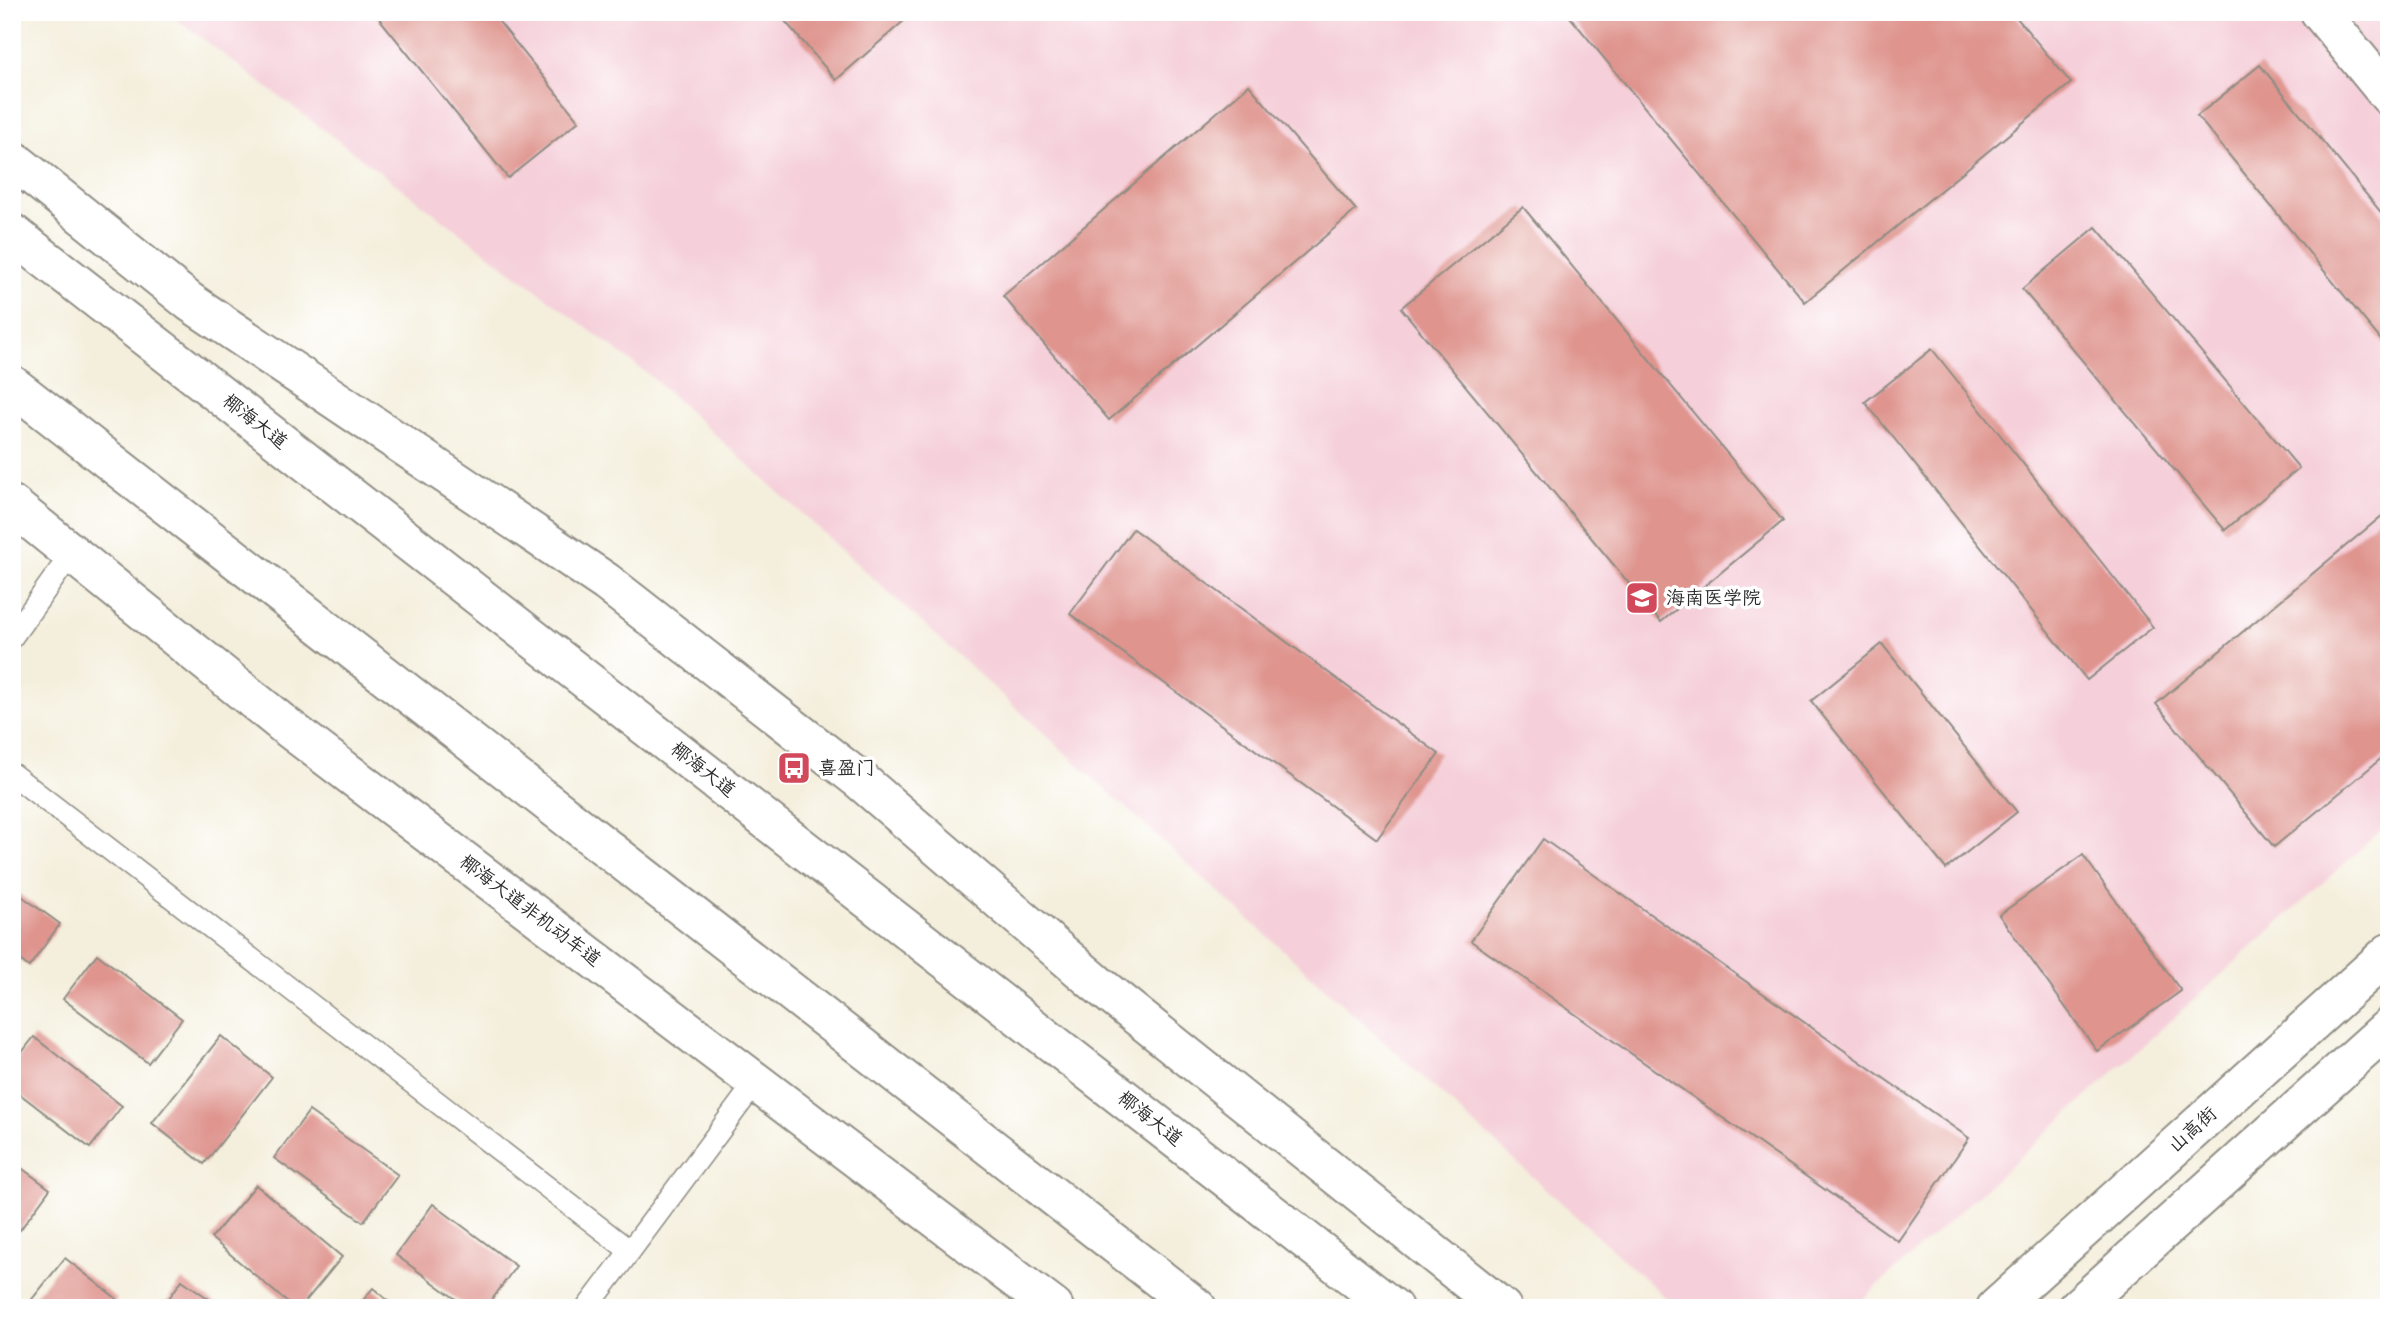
<svg xmlns="http://www.w3.org/2000/svg" width="2401" height="1320" viewBox="0 0 2401 1320" font-family="'Architects Daughter','LXGW WenKai TC',sans-serif">
<style>
.built{fill:#f5cfd9}
.building{fill:#df948e}
.lines{fill:none;stroke-linecap:round;stroke-linejoin:round}
.service-casing{stroke:#908d84;stroke-width:24}
.minor-casing{stroke:#908d84;stroke-width:42}
.secondary-casing{stroke:#908d84;stroke-width:42}
.trunk-casing{stroke:#908d84;stroke-width:42}
.service{stroke:#fff;stroke-width:21}
.minor{stroke:#fff;stroke-width:38}
.secondary{stroke:#fff;stroke-width:38}
.trunk{stroke:#fff;stroke-width:38}
.labels{text-anchor:middle;dominant-baseline:central;stroke-width:7;stroke-linejoin:round;paint-order:stroke}
.street-label{font-size:19px;fill:#2b2b2b;stroke:#fff}
.poi-label{font-size:19px;fill:#2b2b2b;stroke:#fff;text-anchor:start}
</style>
<rect width="100%" height="100%" fill="#fff"/>
<filter id="ink" filterUnits="userSpaceOnUse"><feTurbulence type="fractalNoise" baseFrequency=".0143" numOctaves="2"/><feDisplacementMap in="SourceGraphic" scale="14" xChannelSelector="R" yChannelSelector="G"/><feConvolveMatrix kernelMatrix="1 2 1 2 8 2 1 2 1" color-interpolation-filters="sRGB"/></filter>
<filter id="wash" filterUnits="userSpaceOnUse"><feTurbulence type="fractalNoise" baseFrequency=".00686" numOctaves="4" result="noise"/><feDisplacementMap in="SourceGraphic" scale="28" xChannelSelector="R" yChannelSelector="G"/><feGaussianBlur stdDeviation="1.57" result="paint"/><feColorMatrix in="noise" values="0 0 0 0 0 0 0 0 0 0 0 0 0 0 0 0 0 1.4 0 .05"/><feComposite in="paint" operator="in"/></filter>
<g filter="url(#wash)">
<rect width="100%" height="100%" fill="#f4efdd"/>
<!-- built -->
<polygon class="built" points="167,12 2389,12 2389,823 1853,1308 1677,1308 648,374"/>
<g id="blocks">
<!-- building -->
<g class="building">
<polygon points="374,12 491,12 579,121 508,178"/>
<polygon points="777,12 914,12 836,80"/>
<polygon points="1566,12 2012,12 2071,83 1805,302"/>
<polygon points="2260,65 2389,222 2389,350 2197,116"/>
<polygon points="1249,85 1356,210 1109,420 1003,296"/>
<polygon points="1523,207 1783,521 1661,622 1401,308"/>
<polygon points="2096,227 2299,468 2225,530 2022,289"/>
<polygon points="1932,349 2153,627 2087,680 1865,402"/>
<polygon points="2389,510 2389,752 2274,847 2156,704"/>
<polygon points="1133,529 1439,754 1377,839 1070,614"/>
<polygon points="1882,644 2017,812 1946,869 1811,701"/>
<polygon points="1543,839 1969,1138 1898,1241 1471,941"/>
<polygon points="2083,855 2181,991 2097,1051 1999,915"/>
<polygon points="12,889 60,924 29,967 12,954"/>
<polygon points="97,954 182,1019 148,1063 63,999"/>
<polygon points="221,1036 272,1077 204,1164 152,1123"/>
<polygon points="34,1037 122,1106 90,1148 12,1088 12,1065"/>
<polygon points="309,1111 398,1175 363,1222 274,1158"/>
<polygon points="12,1161 50,1189 20,1230 12,1224"/>
<polygon points="256,1185 342,1257 300,1308 294,1308 211,1238"/>
<polygon points="433,1204 516,1266 486,1308 468,1308 396,1255"/>
<polygon points="65,1258 117,1299 109,1308 25,1308"/>
<polygon points="182,1280 222,1308 162,1308"/>
<polygon points="373,1288 397,1308 357,1308"/>
</g>
</g>
</g>
<g filter="url(#ink)">
<use href="#blocks" fill-opacity="0" stroke="#908d84" stroke-width="2"/>
<g class="lines">
<defs>
<g id="service">
<polyline points="12,637 72,553"/>
<polyline points="12,774 630,1251 756,1082"/>
<polyline points="587,1308 630,1251"/>
</g>
<g id="minor">
<polyline points="2320,12 2389,96"/>
<polyline points="12,159 190,302 606,582 861,781 1096,983 1502,1308"/>
<polyline points="12,505 282,723 1054,1308"/>
</g>
<g id="secondary">
<polyline points="1996,1308 2389,953"/>
<polyline points="2077,1308 2389,1027"/>
</g>
<g id="trunk">
<polyline points="12,233 1393,1308"/>
<polyline points="12,385 1197,1308"/>
</g>
</defs>
<!-- service casing -->
<use href="#service" class="service-casing"/>
<!-- minor casing -->
<use href="#minor" class="minor-casing"/>
<!-- secondary casing -->
<use href="#secondary" class="secondary-casing"/>
<!-- trunk casing -->
<use href="#trunk" class="trunk-casing"/>
<!-- service -->
<use href="#service" class="service"/>
<!-- minor -->
<use href="#minor" class="minor"/>
<!-- secondary -->
<use href="#secondary" class="secondary"/>
<!-- trunk -->
<use href="#trunk" class="trunk"/>
</g>
</g>
<!-- icons -->
<defs>
<symbol id="university-square" viewBox="-11 -11 22 22"><rect x="-9" y="-9" width="18" height="18" rx="4" fill="#d1495b" stroke="#fff"/><path d="M0-5L7-2L0 1L-7-2ZM-4 1L0 2.5L4 1V4Q0 6-4 4Z" fill="#fff"/></symbol>
<symbol id="bus-square" viewBox="-11 -11 22 22"><rect x="-9" y="-9" width="18" height="18" rx="4" fill="#d1495b" stroke="#fff"/><path d="M-5-6H5V4H4V6H2V4H-2V6H-4V4H-5ZM-3.5-4V0h7V-4ZM-3.5 1.2v1.5H-2V1.2ZM2 1.2v1.5H3.5V1.2Z" fill="#fff"/></symbol>
</defs>
<g fill-rule="evenodd">
<use href="#university-square" x="1623" y="579" width="38" height="38"/>
<use href="#bus-square" x="775" y="749" width="38" height="38"/>
</g>
<g class="labels">
<!-- street labels -->
<g class="street-label">
<text transform="translate(255 422) rotate(38)">椰海大道</text>
<text transform="translate(703 770) rotate(38)">椰海大道</text>
<text transform="translate(530 911) rotate(37)">椰海大道非机动车道</text>
<text transform="translate(1150 1119) rotate(38)">椰海大道</text>
<text transform="translate(2193 1130) rotate(-42)">山高街</text>
</g>
<!-- poi labels -->
<g class="poi-label">
<text x="1666" y="598">海南医学院</text>
<text x="818" y="768">喜盈门</text>
</g>
</g>
<!-- margin -->
<rect width="2401" height="1320" fill="none" stroke="#fff" stroke-width="42"/>
</svg>
